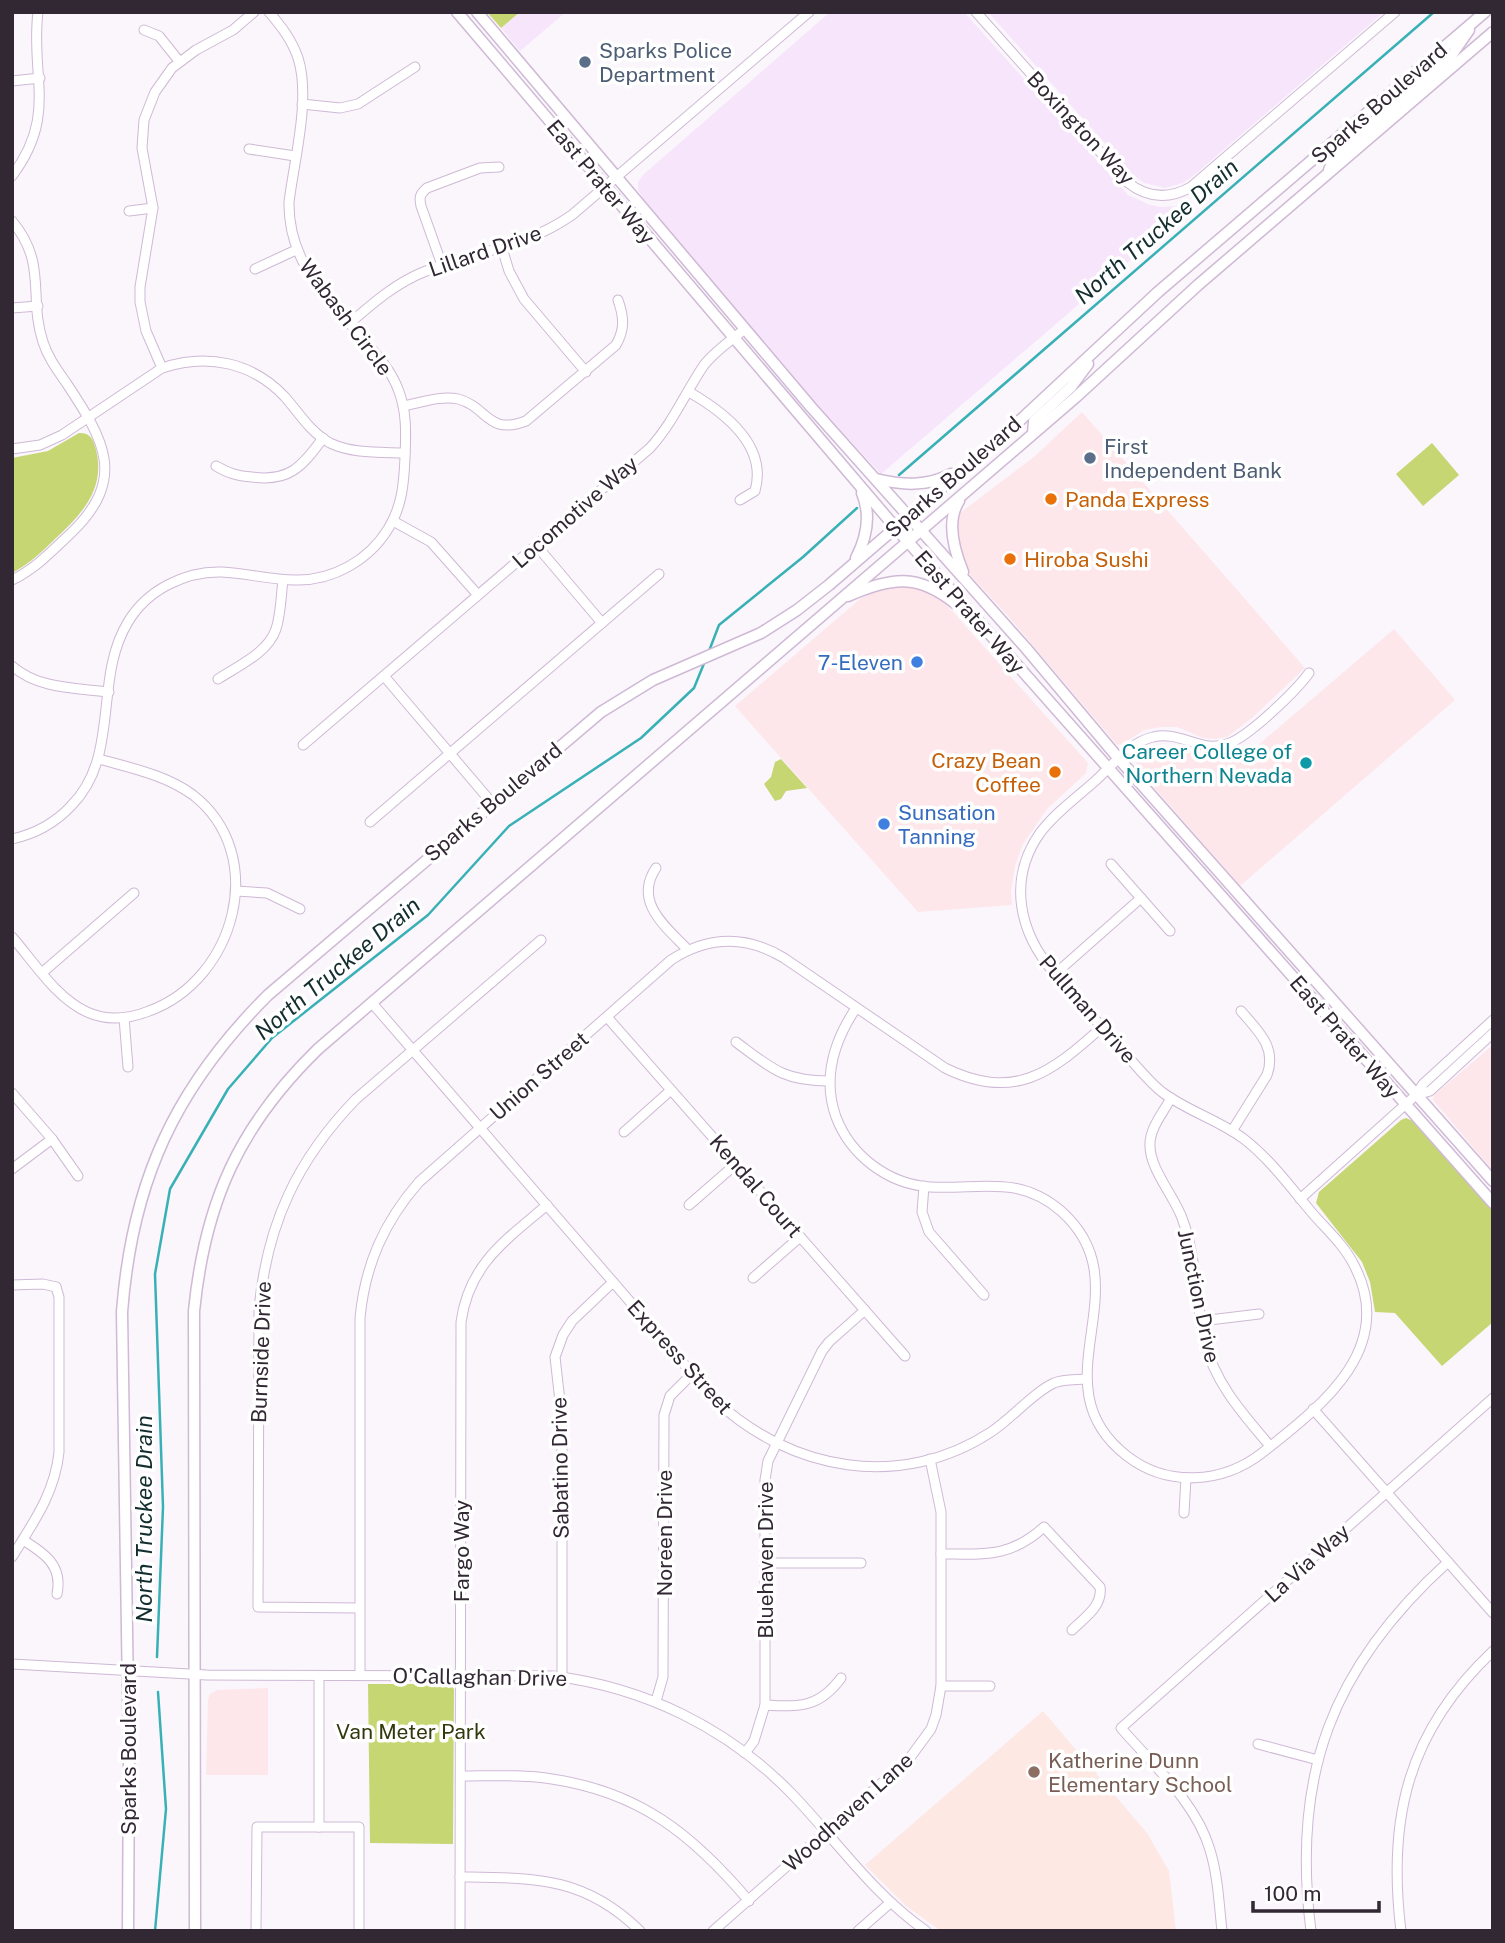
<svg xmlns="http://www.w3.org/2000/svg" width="1505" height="1943" viewBox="0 0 1505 1943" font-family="'Public Sans',sans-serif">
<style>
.commercial{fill:#fde7eb}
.built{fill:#f7e6fb}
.education{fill:#fde8e4}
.green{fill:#c6d672}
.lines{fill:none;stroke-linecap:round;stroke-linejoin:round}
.stream{stroke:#38b1b6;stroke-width:2.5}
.minor-casing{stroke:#cfb9d5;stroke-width:11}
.major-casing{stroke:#cfb9d5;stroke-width:13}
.minor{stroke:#fff;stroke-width:9}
.major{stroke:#fff;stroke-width:10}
.service-dot{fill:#5c6f8a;stroke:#fff;stroke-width:2.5}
.food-dot{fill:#e8710a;stroke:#fff;stroke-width:2.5}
.shop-dot{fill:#3f7fe0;stroke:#fff;stroke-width:2.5}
.culture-dot{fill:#0f9aa8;stroke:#fff;stroke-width:2.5}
.education-dot{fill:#8d6e63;stroke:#fff;stroke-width:2.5}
.labels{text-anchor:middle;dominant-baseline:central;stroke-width:7;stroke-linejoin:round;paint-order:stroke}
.service-label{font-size:21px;fill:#4e5e75;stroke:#fff;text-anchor:start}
.street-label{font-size:21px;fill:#312833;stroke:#fff}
.food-label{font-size:21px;fill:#c56008;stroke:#fff;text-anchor:start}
.shop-label{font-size:21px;fill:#366cbe;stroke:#fff;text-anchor:end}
.culture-label{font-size:21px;fill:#0d838f;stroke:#fff;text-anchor:end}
.park-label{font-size:21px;fill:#33390d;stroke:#fff}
.education-label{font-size:21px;fill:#785e54;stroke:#fff;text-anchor:start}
.water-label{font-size:23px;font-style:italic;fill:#142e2f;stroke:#fff}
</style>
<rect width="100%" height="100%" fill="#faf6fc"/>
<!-- commercial -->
<g class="commercial">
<polygon points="1082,412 1305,668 1253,717 1227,737 1215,739 1203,738 1177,727 1161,727 1144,730 1123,744 1117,745 1008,616 971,576 965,565 958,541 956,520 960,513 1035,456"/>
<polygon points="893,586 910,587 929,593 945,603 1088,763 1086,773 1047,809 1023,844 1015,866 1011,892 1012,905 918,912 735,706 860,599 876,590"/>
<polygon points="1394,629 1455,700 1240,886 1137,768 1136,764 1147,752 1158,748 1171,747 1183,750 1208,760 1234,755 1250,746 1257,746"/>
<polygon points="1493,1045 1493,1171 1433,1100 1434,1095"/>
<polygon points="268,1688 268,1775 206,1775 208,1699 210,1694 217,1690"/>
</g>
<!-- built -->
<g class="built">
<polygon points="520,12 566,12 520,51 501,28"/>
<polygon points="830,12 964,12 1128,195 1148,204 1160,207 1177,206 1173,222 1169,227 881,474 822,411 647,205 638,190 638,182 644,174"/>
<polygon points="988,12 1384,12 1192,177 1183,183 1165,188 1144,183 1133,175"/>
</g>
<!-- education -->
<polygon class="education" points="1043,1711 1147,1833 1169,1871 1176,1931 941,1931 905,1905 865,1865"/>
<!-- green -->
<g class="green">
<polygon points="487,12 520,12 501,28"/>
<path d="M79,433C91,433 93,439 96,450C106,489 81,515 55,539C42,552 29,564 12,573V458L48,451Z"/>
<polygon points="1432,443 1459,475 1423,506 1396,474"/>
<polygon points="781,759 807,788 786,791 781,799 775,801 764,784 771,777 775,762"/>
<polygon points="1406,1118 1415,1122 1493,1210 1493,1322 1442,1366 1395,1313 1375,1312 1370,1282 1362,1262 1316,1203 1319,1192 1401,1120"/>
<polygon points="368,1684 449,1684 454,1689 453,1844 370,1843"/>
</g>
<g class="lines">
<!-- stream -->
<g class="stream">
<polyline points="899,475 1434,12"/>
<polyline points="709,651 719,625 803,557 857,508"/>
<polyline points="157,1657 163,1507 155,1274 170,1189 228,1089 272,1038 428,915 509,826 641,738 694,688 705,661"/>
<polyline points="155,1931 166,1809 158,1692"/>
</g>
<defs>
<g id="minor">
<path d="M976,12L1127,182C1147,198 1168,200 1191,187L1395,12"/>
<polyline points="144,30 159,36 179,61"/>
<polyline points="12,81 40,78"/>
<polyline points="302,104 340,108 358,104 415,67"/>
<polyline points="249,149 295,156"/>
<path d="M12,176C58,115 30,76 38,12"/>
<polyline points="129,211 153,208"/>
<path d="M12,221C48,264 28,297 43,342C48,358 58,371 67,384C104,440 128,479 70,534C52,551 35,569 12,580"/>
<polyline points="502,248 509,271 524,299 586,372"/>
<path d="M442,265L421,206C419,197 420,194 427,188L480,168L499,167"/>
<polyline points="255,269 296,250"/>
<polyline points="12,308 38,306"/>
<path d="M350,323C373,303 397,282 426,271C478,250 523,249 572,215L809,12"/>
<polyline points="162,368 146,331 140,302 140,287 153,208 142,148 144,120 155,92 172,68 196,50 233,30 254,12"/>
<path d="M689,392C724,412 768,445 755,491L740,500"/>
<path d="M403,406C420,403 441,395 458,399C487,406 487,436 526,421L616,345C625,329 624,317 618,300"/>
<path d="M12,449L40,445L62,435L162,368C207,353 252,362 285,397C299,413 311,433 330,443C353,454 380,452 405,453"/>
<path d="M216,466C228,473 237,476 252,477C289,482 302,467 323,438"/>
<polyline points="393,521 431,542 478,595"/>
<polyline points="536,545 602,623"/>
<path d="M12,666C38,689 76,688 109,692"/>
<polyline points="384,676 492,803"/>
<path d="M218,679C238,666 268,653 276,629C281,614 281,595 283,580"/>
<path d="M303,745L650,448C673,423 685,393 704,365C715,351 731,340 745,329"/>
<polyline points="370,822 659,574"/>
<path d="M12,839C35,834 55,823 71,806C121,756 93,679 128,622C147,590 185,571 222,572C246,573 271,580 295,580C333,581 369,560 388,529C402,507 404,483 405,457C406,434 407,411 398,389C392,373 381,359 369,346C331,300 288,266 289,202C294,161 311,98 298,58C292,40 281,26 269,12"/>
<polyline points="1111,864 1170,931"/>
<path d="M656,868C633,902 666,927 688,950"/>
<polyline points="236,891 267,893 300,909"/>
<path d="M12,937C34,962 56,998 87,1012C107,1021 129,1019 149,1011C235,980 270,855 193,795C166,775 131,768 99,759"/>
<polyline points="43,972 134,893"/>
<polyline points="1055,974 1141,898"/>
<path d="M372,1003L715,1400C791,1471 901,1491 991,1432C1011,1419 1034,1392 1054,1383C1064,1379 1075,1380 1086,1379"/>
<path d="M856,1008C834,1041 822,1078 836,1117C851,1156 888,1184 930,1187C979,1190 1018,1174 1061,1211C1147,1287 1033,1383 1127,1456C1167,1487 1222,1484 1262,1453C1320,1407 1398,1349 1354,1265C1344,1245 1327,1230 1313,1214C1292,1189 1270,1159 1244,1139C1219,1120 1187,1111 1162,1092C1147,1080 1135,1064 1122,1050C1100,1025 1077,999 1055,974C1019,933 1007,880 1040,833C1055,813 1076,798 1094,782C1111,767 1130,742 1153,737C1181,730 1202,755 1230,743C1251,734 1295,692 1309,673"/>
<polyline points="607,1017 905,1356"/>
<polyline points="124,1018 128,1067"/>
<path d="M736,1042C771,1068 783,1081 829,1081"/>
<polyline points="12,1093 52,1139 78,1176"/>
<polyline points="1416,1095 1430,1091 1493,1033"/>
<path d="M1171,1098C1163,1113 1149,1129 1150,1146C1150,1169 1174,1196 1182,1218C1197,1257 1195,1299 1204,1339C1214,1382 1242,1413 1270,1446"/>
<path d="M1232,1131L1267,1075C1277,1047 1258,1031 1241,1011"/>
<polyline points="624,1132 671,1090"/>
<polyline points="12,1169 52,1139"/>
<polyline points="924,1186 922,1212 929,1232 984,1295"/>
<polyline points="1300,1199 1416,1095 1423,1084 1493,1020"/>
<polyline points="689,1205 736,1164"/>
<polyline points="753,1278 800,1237"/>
<polyline points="12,1285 43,1284 56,1287"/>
<polyline points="1201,1321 1259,1314"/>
<polyline points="1313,1409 1493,1613"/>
<polyline points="1184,1513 1186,1478"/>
<path d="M23,1540C44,1553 63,1565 57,1594"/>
<path d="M941,1554C984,1554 1010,1558 1044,1527L1100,1587C1103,1606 1084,1618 1072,1630"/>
<path d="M12,1557C33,1523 55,1493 59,1452V1297L56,1287"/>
<polyline points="765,1563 861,1563"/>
<path d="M359,1608L258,1607L259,1309C267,1224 297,1160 356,1099L541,940"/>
<path d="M12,1664L207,1675L553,1676C644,1687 728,1728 792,1794C838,1842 871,1892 926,1931"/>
<path d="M360,1675V1318C365,1265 384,1222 419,1182L671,960C708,936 746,935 784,958L945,1068C1014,1102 1051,1073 1102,1027"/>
<polyline points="562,1677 562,1419 555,1357 563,1335 572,1321 613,1282"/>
<polyline points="941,1686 990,1686"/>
<polyline points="656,1701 663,1677 664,1415 670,1396 692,1374"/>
<path d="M765,1705C799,1707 819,1708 841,1678"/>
<polyline points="1258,1744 1318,1760"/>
<polyline points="745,1753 754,1741 765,1705 765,1480 768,1461 822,1351 829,1342 865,1310"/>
<path d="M461,1776C491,1776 522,1774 552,1779C640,1792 693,1835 749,1901"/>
<polyline points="319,1827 319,1676"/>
<path d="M460,1877C534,1878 584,1876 640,1931"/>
<polyline points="256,1931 257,1827 359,1827 359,1931"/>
<path d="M460,1931L461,1322C469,1264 506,1240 547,1205"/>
<polyline points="713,1931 909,1759 931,1729 936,1715 941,1686 941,1512 930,1459"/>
<polyline points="858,1931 890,1903"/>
<path d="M1222,1931C1219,1904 1218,1876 1210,1850C1196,1802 1153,1765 1121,1728L1493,1398"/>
<path d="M1311,1931C1291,1775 1332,1667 1448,1562"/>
<path d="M1401,1931C1387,1818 1408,1731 1493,1651"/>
</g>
<g id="major">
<polyline points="457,12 895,527 1493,1203"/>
<polyline points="477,12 811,407 1025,647 1119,759 1493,1181"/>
<polyline points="1329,170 1335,156 1341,150 1451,56 1469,30"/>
<polyline points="1033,433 1034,421 1071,387 1088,364"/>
<path d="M876,479C902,485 927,487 951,474"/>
<path d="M959,501C946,521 954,550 963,572"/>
<path d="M856,558C867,537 871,515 862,493"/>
<path d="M848,596C891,577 918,573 956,604"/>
<path d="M128,1931L129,1758L122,1312C132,1181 175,1088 268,995L601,712L653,680L761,633L797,610L829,585L1016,424L1158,292L1485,12"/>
<path d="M195,1931L194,1311C205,1202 239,1126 318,1049L1076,397L1198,285L1493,32"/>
</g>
</defs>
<!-- minor casing -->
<use href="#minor" class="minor-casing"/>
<!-- major casing -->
<use href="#major" class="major-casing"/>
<!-- minor -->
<use href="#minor" class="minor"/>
<!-- major -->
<use href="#major" class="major"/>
</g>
<!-- markers -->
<g class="service-dot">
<circle cx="585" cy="62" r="7"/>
<circle cx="1090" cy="458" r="7"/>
</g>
<g class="food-dot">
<circle cx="1051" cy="499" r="7"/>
<circle cx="1010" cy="559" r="7"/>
<circle cx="1055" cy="772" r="7"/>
</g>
<g class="shop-dot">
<circle cx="917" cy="662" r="7"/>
<circle cx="884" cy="824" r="7"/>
</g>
<circle class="culture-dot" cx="1306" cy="763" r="7"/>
<circle class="education-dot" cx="1034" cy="1772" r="7"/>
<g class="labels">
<!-- service labels -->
<g class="service-label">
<text x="599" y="50">Sparks Police<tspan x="599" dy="24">Department</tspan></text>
<text x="1104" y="446">First<tspan x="1104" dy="24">Independent Bank</tspan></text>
</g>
<!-- street labels -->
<g class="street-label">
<text transform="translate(1379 103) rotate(-41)">Sparks Boulevard</text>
<text transform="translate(1081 128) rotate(47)">Boxington Way</text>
<text transform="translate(601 182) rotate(50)">East Prater Way</text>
<text transform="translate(485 251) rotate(-19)">Lillard Drive</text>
<text transform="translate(346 317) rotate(53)">Wabash Circle</text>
<text transform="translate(953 477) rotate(-41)">Sparks Boulevard</text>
<text transform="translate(575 512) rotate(-41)">Locomotive Way</text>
<text transform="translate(970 612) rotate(49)">East Prater Way</text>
<text transform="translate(493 802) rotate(-40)">Sparks Boulevard</text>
<text transform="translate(1088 1009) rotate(49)">Pullman Drive</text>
<text transform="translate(1345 1037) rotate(49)">East Prater Way</text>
<text transform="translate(539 1076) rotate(-41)">Union Street</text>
<text transform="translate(756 1186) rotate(49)">Kendal Court</text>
<text transform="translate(1199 1296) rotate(78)">Junction Drive</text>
<text transform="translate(261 1352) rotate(-88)">Burnside Drive</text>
<text transform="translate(680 1357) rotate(48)">Express Street</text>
<text transform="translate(560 1468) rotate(-91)">Sabatino Drive</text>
<text transform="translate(664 1533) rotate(-90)">Noreen Drive</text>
<text transform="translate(461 1551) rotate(-90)">Fargo Way</text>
<text transform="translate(765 1560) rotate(-90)">Bluehaven Drive</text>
<text transform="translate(1307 1563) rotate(-42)">La Via Way</text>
<text transform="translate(480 1677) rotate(1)">O'Callaghan Drive</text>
<text transform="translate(128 1749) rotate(-90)">Sparks Boulevard</text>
<text transform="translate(848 1812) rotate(-42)">Woodhaven Lane</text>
</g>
<!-- food labels -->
<g class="food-label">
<text x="1065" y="499">Panda Express</text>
<text x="1024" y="559">Hiroba Sushi</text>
<text x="1041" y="760" text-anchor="end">Crazy Bean<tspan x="1041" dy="24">Coffee</tspan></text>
</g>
<!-- shop labels -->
<g class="shop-label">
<text x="903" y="662">7-Eleven</text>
<text x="898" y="812" text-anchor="start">Sunsation<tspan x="898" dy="24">Tanning</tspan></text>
</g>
<!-- culture labels -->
<g class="culture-label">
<text x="1292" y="751">Career College of<tspan x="1292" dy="24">Northern Nevada</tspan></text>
</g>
<!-- park labels -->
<g class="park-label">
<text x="411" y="1731">Van Meter Park</text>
</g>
<!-- education labels -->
<g class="education-label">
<text x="1048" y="1760">Katherine Dunn<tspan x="1048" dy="24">Elementary School</tspan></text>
</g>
<!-- water labels -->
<g class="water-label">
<text transform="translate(1156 231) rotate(-41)">North Truckee Drain</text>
<text transform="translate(337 968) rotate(-40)">North Truckee Drain</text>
<text transform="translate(143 1519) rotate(-90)">North Truckee Drain</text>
</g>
</g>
<!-- border -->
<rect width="1505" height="1943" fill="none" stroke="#312833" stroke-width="28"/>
<!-- scale -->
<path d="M1253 1901v10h126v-10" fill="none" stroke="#312833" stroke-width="3.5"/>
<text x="1264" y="1901" font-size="21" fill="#312833" stroke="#ffffff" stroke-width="5" paint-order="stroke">100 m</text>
</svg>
